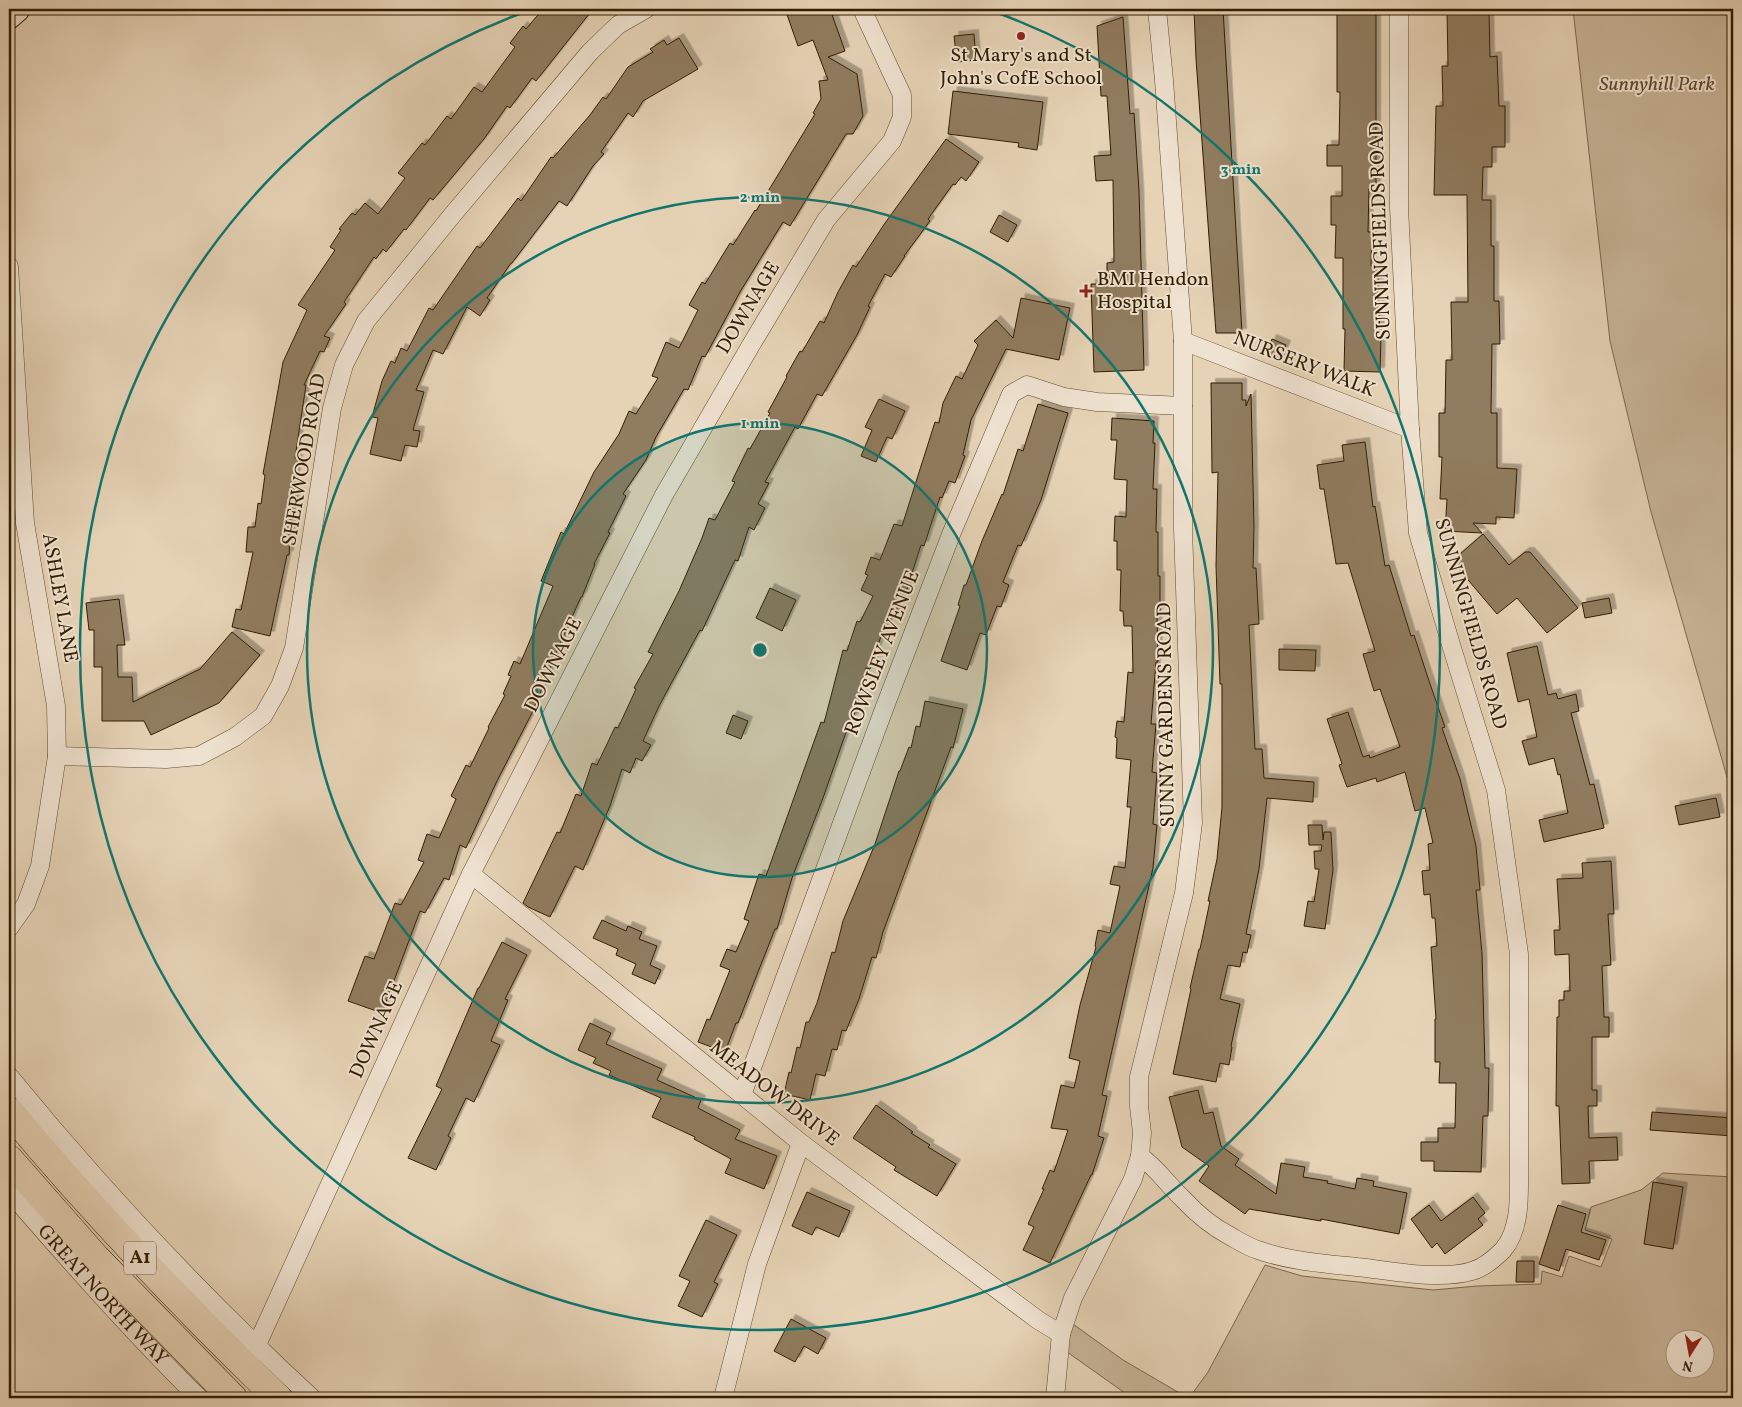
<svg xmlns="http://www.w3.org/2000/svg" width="1742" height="1407" viewBox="0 0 1742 1407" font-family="Vollkorn,serif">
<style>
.green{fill:#c7b497;stroke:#7c684c;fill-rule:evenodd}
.building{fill:#907c5f;stroke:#321d00;filter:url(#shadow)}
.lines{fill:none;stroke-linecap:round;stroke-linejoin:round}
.minor-casing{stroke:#5f4a2e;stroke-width:19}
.secondary-casing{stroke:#321d00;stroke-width:27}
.trunk-casing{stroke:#321d00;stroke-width:29}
.minor{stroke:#efe2d0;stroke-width:18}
.secondary{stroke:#efe2d0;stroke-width:25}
.trunk{stroke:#e6d3b6;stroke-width:28}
.ring{fill:none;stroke:#0f766e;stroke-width:2.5}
.poi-dot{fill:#8f2418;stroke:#efe2d0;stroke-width:2}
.labels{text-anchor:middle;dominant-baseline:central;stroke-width:4;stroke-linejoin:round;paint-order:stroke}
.shield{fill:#efe2d0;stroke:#6b583e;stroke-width:1}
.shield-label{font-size:19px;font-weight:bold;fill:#321d00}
.poi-label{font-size:20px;fill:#321d00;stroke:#efe2d0}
.park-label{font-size:20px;font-style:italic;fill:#5f4a2d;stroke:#efe2d0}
.street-label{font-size:20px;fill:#321d00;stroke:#efe2d0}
.centre{fill:#0f766e;stroke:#efe2d0;stroke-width:2.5}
.ring-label{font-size:15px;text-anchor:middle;font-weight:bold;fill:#0f766e;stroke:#efe2d0;stroke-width:4;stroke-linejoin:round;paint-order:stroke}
</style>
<defs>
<filter id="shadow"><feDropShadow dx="4.5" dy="-4.5" stdDeviation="0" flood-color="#0004"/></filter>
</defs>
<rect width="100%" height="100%" fill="#e6d3b6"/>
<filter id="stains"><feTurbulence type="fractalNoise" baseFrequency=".004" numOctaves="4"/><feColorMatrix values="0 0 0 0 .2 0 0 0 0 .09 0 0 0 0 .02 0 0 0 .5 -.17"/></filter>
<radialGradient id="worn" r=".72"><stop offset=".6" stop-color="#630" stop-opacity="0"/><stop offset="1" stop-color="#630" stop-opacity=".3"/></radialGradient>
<!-- green -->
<g class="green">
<polygon points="1573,9 1733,9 1733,798 1651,512 1610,341"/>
<path d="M1663,1173L1733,1177V1398H1189L1208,1372L1265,1265L1302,1276L1433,1290L1477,1286L1541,1284L1542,1271L1562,1277L1569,1256L1601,1267L1612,1239L1585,1230L1591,1207L1641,1190ZM1674,1340H1704V1370H1674Z"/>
<polygon points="1066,1319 1123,1360 1188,1398 1132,1398 1060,1347"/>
</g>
<!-- building -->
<g class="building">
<polygon points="543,9 593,9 536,81 532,78 510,108 507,106 484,139 433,200 430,198 406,230 404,229 386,252 383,249 376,259 374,257 344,302 346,304 324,336 330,338 324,352 320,351 304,385 306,385 295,458 298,459 293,490 296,490 294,505 292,505 289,555 287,555 270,636 232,627 236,609 241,610 253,552 246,552 248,527 255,527 258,503 261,504 265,475 263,474 283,362 307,310 298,305 335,250 330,247 341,230 339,229 352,213 355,215 365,203 378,214 405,178 398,173 422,143 425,145 447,116 451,119 474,87 482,92 515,47 510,43 523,26 526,29"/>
<polygon points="785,9 830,9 845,51 828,57 857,74 863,116 853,134 846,134 790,226 783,222 740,292 705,357 702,356 688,390 684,389 656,437 646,460 623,494 626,496 608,532 610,533 594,564 595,564 582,597 581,597 559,646 532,713 497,781 466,848 460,845 449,880 444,878 425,913 420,911 382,1013 348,1001 365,956 374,959 395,903 401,905 424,862 418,860 427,834 439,838 456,799 451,796 466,765 470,767 489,728 488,727 505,695 503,694 511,676 508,675 514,661 520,664 553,586 541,581 561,532 564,534 594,472 619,434 629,411 636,414 658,378 652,376 666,342 679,348 698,310 689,305 702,282 705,284 730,243 733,245 755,210 756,211 815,114 813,113 821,99 819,81 828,80 813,40 798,46"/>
<polygon points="1194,9 1223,9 1242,333 1216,333 1196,59"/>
<polygon points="1337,9 1376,9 1376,188 1369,188 1368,232 1372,232 1371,266 1379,266 1378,302 1380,302 1379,337 1381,337 1380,372 1344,371 1345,329 1343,329 1343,258 1335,258 1336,225 1331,225 1331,196 1342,196 1342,166 1327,166 1327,145 1339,145 1340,92 1337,92"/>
<polygon points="1447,9 1489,9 1490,57 1497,56 1499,106 1505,106 1505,147 1492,147 1492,167 1483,167 1482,200 1491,200 1491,246 1494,246 1494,301 1499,301 1500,344 1492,344 1491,413 1497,413 1497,468 1517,469 1514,518 1496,517 1496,524 1473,523 1482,533 1445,531 1447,499 1440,499 1442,457 1439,457 1439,413 1445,413 1446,360 1452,360 1451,302 1468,302 1467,195 1434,195 1436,106 1443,106 1442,66 1448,66"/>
<polygon points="1123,17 1130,114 1134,113 1139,190 1144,370 1094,372 1091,284 1107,284 1107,263 1114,262 1113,180 1096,181 1094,156 1111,155 1107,96 1101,96 1097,26"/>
<polygon points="974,34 976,60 957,62 954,36"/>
<polygon points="679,38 698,69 643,101 633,117 628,113 601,152 604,154 593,166 567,206 559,201 512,263 511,263 487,298 490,300 480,316 467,307 443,354 433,350 416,390 424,392 413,430 420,431 417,447 405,445 401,461 370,454 378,418 372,417 382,381 391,361 395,363 401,348 407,351 429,308 433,310 477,246 480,248 518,198 521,201 551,157 553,158 590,115 603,97 606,99 628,67 653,52 650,49 664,40 667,45"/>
<polygon points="953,91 1043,102 1037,150 1018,147 1019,143 948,134"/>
<polygon points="946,139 979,162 966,181 961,177 955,185 953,184 928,219 930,221 904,256 905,256 891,277 885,274 868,306 870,307 857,335 822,396 817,394 798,429 795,427 765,482 769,483 758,504 765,508 754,530 749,527 738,561 735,560 702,631 700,630 659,706 643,741 651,745 642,761 636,758 630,773 622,769 610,806 583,870 575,866 550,917 528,907 523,903 557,832 560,833 576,794 581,796 592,763 597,765 615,727 618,728 636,689 634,688 653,654 648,652 679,591 702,538 709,518 715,520 735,482 732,481 748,448 750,449 770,413 768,412 787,377 786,376 800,351 802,352 820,321 824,323 838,292 853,265 856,267 885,223"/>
<polygon points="999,215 1017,225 1008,242 990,232"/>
<polygon points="1021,298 1070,308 1059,360 1006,349 971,420 963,455 965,456 955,483 949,481 942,498 940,497 924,546 921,545 907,589 890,623 886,621 870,669 866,668 853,719 851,718 823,798 792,878 777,929 775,929 738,1023 736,1023 725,1052 698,1042 707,1019 710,1020 730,970 720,966 727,949 736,952 749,921 744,919 759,874 766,876 821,722 824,723 843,650 847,651 857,621 860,622 873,596 861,590 868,575 865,574 871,557 880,560 894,524 902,526 935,422 939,423 943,403 956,376 962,379 978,345 974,341 996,320 1013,338"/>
<polygon points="1272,339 1286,345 1280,360 1266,354"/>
<polygon points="1211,383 1242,383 1242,400 1246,400 1246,406 1251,394 1254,527 1253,568 1256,568 1259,624 1249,625 1255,749 1262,749 1264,778 1314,782 1313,802 1267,798 1259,869 1246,934 1251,935 1247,953 1243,952 1240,967 1228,965 1220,999 1240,1004 1231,1046 1232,1047 1229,1065 1220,1063 1216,1082 1173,1074 1191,989 1190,988 1199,949 1200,949 1210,901 1208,901 1217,859 1222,807 1222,684 1220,684 1216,566 1218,472 1212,473"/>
<polygon points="879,399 905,411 892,439 887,437 876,462 861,456 872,430 865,427"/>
<polygon points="1038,404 1068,413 1041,500 1021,546 1018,545 1003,582 1009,585 1001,607 997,606 986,635 980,633 967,670 941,661 960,606 958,605 964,585 966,585 982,541 1002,494 1003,495 1018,449 1023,451"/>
<polygon points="1112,418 1154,421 1153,443 1155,443 1153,489 1157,489 1156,532 1158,532 1158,576 1160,576 1160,612 1157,612 1158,662 1156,662 1151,724 1156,724 1152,772 1157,773 1153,824 1157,825 1153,868 1102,1095 1107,1096 1098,1136 1104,1138 1092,1175 1091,1175 1050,1263 1023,1250 1034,1227 1028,1224 1044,1189 1042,1189 1050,1170 1054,1172 1068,1130 1051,1128 1061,1085 1074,1088 1080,1061 1069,1058 1080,1005 1096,947 1095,946 1098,930 1110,933 1120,886 1110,884 1114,866 1125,868 1131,807 1127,807 1131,760 1116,758 1117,738 1115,737 1117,721 1124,722 1128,672 1133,673 1132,626 1124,626 1123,611 1120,611 1121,570 1117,570 1117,541 1114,541 1115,516 1126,517 1127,480 1114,479 1117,440 1111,440"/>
<polygon points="1365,442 1373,507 1375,506 1385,566 1389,565 1411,636 1414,635 1428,678 1445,727 1442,728 1460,779 1476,846 1480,890 1476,890 1482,953 1485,1068 1489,1068 1488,1116 1483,1116 1481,1172 1434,1171 1434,1161 1421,1161 1421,1142 1438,1142 1438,1128 1455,1128 1456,1083 1439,1083 1440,1062 1435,1062 1435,1019 1436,1019 1431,947 1437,946 1435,918 1432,918 1430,894 1424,895 1422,871 1430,870 1428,844 1433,843 1425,808 1415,811 1405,772 1377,782 1376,778 1347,787 1339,765 1342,764 1327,719 1348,712 1363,757 1369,755 1370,758 1400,747 1380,689 1374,691 1363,654 1375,651 1348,563 1336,564 1324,489 1320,489 1317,465 1344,461 1342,445"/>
<polygon points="1483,534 1509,565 1525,552 1530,552 1578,608 1547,633 1517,598 1497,614 1452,561"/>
<polygon points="770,588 796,600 782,631 756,618"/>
<polygon points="1609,598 1612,613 1585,618 1582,603"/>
<polygon points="119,599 125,645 117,645 118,677 132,677 133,702 200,669 232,632 260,655 219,703 151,735 144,721 102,721 102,667 94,667 94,630 89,630 86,603"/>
<polygon points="1537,646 1548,695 1556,693 1558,699 1576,694 1579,711 1571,713 1590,785 1594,784 1604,828 1544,842 1539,820 1568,813 1560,774 1558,775 1554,758 1529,765 1522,741 1537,737 1529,699 1518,702 1507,653"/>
<polygon points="1279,649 1316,650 1315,671 1279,670"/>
<polygon points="925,701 963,709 953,748 951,747 883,932 876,958 872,957 859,999 846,1031 842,1030 837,1050 832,1049 825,1076 816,1074 810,1100 784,1094 789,1072 791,1073 797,1047 800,1048 806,1022 809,1022 817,1003 832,952 835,953 843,921 875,844 899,771 900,771 909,747 911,748 916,726 920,727"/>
<polygon points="733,715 748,721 741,739 726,733"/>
<polygon points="1716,798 1720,817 1679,825 1675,806"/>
<polygon points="1308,825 1322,825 1323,840 1324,832 1331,832 1333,870 1325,929 1304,926 1308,901 1314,902 1319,869 1315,869 1314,851 1321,851 1322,845 1309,845"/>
<polygon points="1611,861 1614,914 1608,914 1611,965 1602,966 1604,1017 1609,1017 1609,1037 1592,1037 1592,1090 1597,1090 1597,1106 1588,1106 1589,1138 1617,1137 1618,1160 1589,1161 1590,1183 1562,1184 1559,1106 1556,1106 1557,1017 1559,1017 1559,1000 1564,1000 1564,991 1570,991 1569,954 1555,955 1554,930 1560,930 1557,879 1583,878 1582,863"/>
<polygon points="602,920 626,931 628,926 642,932 639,939 657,946 650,965 661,970 655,984 632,974 636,964 616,955 618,949 593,938"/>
<polygon points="502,942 527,955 505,999 508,1000 491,1041 500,1045 474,1102 466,1098 448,1136 451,1138 436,1170 408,1158 442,1089 436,1086 478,988 479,988"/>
<polygon points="590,1023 611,1033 606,1044 662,1069 657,1080 701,1100 698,1108 740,1130 735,1139 777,1156 764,1189 725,1173 731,1159 694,1139 695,1137 652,1117 661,1098 609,1075 611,1071 593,1063 596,1058 578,1050"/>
<polygon points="1198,1090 1204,1114 1213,1112 1221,1146 1239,1159 1235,1165 1276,1194 1281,1163 1305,1167 1303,1177 1328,1181 1327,1183 1355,1189 1357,1178 1374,1181 1373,1186 1407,1193 1399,1234 1321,1219 1321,1221 1249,1209 1245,1214 1199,1181 1209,1166 1182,1147 1169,1097"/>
<polygon points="876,1105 913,1132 911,1133 930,1145 928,1147 956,1164 937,1196 894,1170 896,1167 853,1138"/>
<polygon points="1652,1112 1733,1118 1733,1136 1650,1130"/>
<polygon points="1653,1182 1683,1187 1673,1249 1644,1244"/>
<polygon points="807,1192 850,1211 839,1237 816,1227 812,1235 792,1226"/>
<polygon points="1473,1197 1485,1213 1478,1219 1483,1225 1445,1254 1437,1243 1432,1248 1411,1219 1429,1205 1441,1221"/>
<polygon points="1558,1205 1586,1214 1581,1232 1606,1240 1599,1260 1566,1249 1559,1271 1539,1264"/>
<polygon points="706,1220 737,1235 714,1282 718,1284 702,1317 678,1306 690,1281 679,1276"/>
<polygon points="1517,1261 1534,1261 1534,1282 1516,1282"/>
<polygon points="791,1319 826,1338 818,1354 804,1346 795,1362 774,1351"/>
</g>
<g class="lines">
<defs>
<g id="minor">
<polyline points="9,266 25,523 56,706 57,756 40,866 26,904 9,928"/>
<polyline points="1183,341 1410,429"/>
<polyline points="57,756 166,759 199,756 235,737 263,716 280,686 294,648 332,408 344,365 366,321 454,213 590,52 618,25 646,9"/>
<polyline points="471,874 801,1143 1038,1320 1061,1334"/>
<path d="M9,1076C102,1190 204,1298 312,1398"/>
<polyline points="742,1095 884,709 952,532 1011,394 1027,385 1064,397 1097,402 1183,406"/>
<path d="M1140,1156C1157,1168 1168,1185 1183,1199C1196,1213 1213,1227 1230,1236C1239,1241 1248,1247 1258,1250C1292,1262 1330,1264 1366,1268C1396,1272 1442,1280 1472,1271C1483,1268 1495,1258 1503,1250C1521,1229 1519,1195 1519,1170V954L1496,790L1452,648L1418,533L1410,429L1399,207V9"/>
<path id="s1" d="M9,1191C70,1262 132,1332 199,1398"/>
<polyline points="244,1366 256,1347 471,874 664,495 751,345 826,220 892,141 902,117 902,95 862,9"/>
<polyline points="723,1398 757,1264 801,1143"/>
<polyline points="1055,1398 1061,1334 1073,1298 1133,1179 1140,1156 1142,1133 1139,1106 1139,1077 1184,893 1193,823 1183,529 1183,341 1164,80 1157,9"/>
</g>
<polyline id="secondary" points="9,16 17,9"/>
<g id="trunk">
<path d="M9,1111C93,1212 184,1307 278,1398"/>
<polyline points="9,1159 96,1258 233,1398"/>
</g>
</defs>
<!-- minor casing -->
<use href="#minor" class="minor-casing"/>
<!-- secondary casing -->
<use href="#secondary" class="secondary-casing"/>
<!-- trunk casing -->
<use href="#trunk" class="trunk-casing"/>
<!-- minor -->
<use href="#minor" class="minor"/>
<!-- secondary -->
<use href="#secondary" class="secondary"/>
<!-- trunk -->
<use href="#trunk" class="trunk"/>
</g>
<!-- distance rings -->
<circle cx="760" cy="650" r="227" fill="#0f766e" fill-opacity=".12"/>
<g class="ring">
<circle cx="760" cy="650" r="227"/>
<circle cx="760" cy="650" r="453"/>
<path d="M987 9A680 680 0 1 1 533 9"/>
</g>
<!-- markers -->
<g class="poi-dot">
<circle cx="1021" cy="36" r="5"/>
<path d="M1083.5 283.5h5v5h5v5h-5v5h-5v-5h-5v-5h5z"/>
</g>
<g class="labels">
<!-- shield labels -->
<rect class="shield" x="124" y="1241.5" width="32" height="33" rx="4"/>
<g class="shield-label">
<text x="140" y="1258">A1</text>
</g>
<!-- poi labels -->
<g class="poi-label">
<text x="1021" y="56">St Mary's and St<tspan x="1021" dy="23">John's CofE School</tspan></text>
<text x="1097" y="280" text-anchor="start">BMI Hendon<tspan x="1097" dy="23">Hospital</tspan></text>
</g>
<!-- park labels -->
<g class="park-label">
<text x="1657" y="85">Sunnyhill Park</text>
</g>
<!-- street labels -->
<g class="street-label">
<text transform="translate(1381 231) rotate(-92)">SUNNINGFIELDS ROAD</text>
<text transform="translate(749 308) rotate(-59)">DOWNAGE</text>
<text transform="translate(1304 365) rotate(21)">NURSERY WALK</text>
<text transform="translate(305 460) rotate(-80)">SHERWOOD ROAD</text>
<text transform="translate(59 598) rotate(80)">ASHLEY LANE</text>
<text transform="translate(1470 624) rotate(74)">SUNNINGFIELDS ROAD</text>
<text transform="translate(883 653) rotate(-69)">ROWSLEY AVENUE</text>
<text transform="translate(554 665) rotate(-63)">DOWNAGE</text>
<text transform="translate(1167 715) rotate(-91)">SUNNY GARDENS ROAD</text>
<text transform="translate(377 1030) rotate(-66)">DOWNAGE</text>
<text transform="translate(774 1094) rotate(38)">MEADOW DRIVE</text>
<text stroke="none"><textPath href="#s1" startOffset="140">GREAT NORTH WAY</textPath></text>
</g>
</g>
<circle cx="760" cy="650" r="8" class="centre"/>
<g class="ring-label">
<text x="1241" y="174">3 min</text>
<text x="760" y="202">2 min</text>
<text x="760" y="428">1 min</text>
</g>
<!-- margin -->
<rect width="1742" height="1407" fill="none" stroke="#e6d3b6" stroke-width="30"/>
<rect x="10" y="10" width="1722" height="1387" fill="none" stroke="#321d00" stroke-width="2.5"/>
<rect x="15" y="15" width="1712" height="1377" fill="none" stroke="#321d00"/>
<!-- north arrow -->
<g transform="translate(1690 1354) rotate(191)"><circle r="24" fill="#efe2d0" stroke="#a3937d"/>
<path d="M0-4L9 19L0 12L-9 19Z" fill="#8f2418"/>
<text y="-8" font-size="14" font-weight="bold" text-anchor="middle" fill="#321d00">N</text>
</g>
<rect width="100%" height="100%" filter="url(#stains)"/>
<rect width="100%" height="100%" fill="url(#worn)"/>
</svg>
